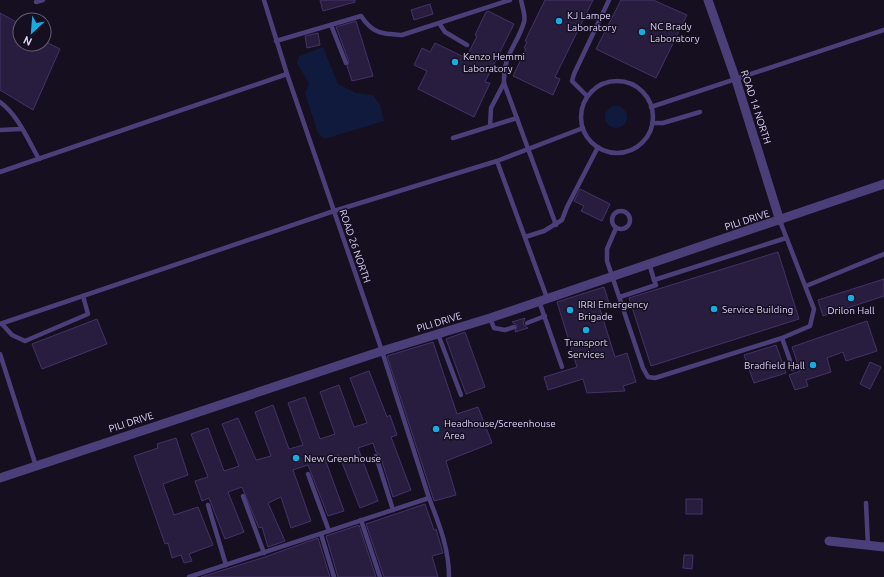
<svg xmlns="http://www.w3.org/2000/svg" width="884" height="577" viewBox="0 0 884 577" font-family="Ubuntu,sans-serif">
<style>
.water{fill:#101a3d}
.building{fill:#291d3f;stroke:#453268}
.lines{fill:none;stroke-linecap:round;stroke-linejoin:round}
.service{stroke:#4b3f7a;stroke-width:4.5}
.minor{stroke:#4b3f7a;stroke-width:9}
.poi-dot{fill:#17ace1;stroke:#150f20;stroke-width:1.5}
.labels{text-anchor:middle;dominant-baseline:central;stroke-width:3;stroke-linejoin:round;paint-order:stroke}
.poi-label{font-size:10px;fill:#ddd2fa;stroke:#150f20;text-anchor:start}
.street-label{font-size:10px;fill:#ddd2fa;stroke:#150f20}
</style>
<rect width="100%" height="100%" fill="#150f20"/>
<!-- water -->
<g class="water">
<polygon points="323,47 338,84 356,93 373,95 380,105 384,121 324,139 318,133 305,93 309,83 297,63 299,56"/>
<circle cx="616" cy="117" r="11"/>
</g>
<!-- building -->
<g class="building">
<polygon points="320,0 355,0 355,2 323,11"/>
<polygon points="545,0 593,0 555,77 560,79 553,95 513,76 526,49 524,48 527,42 525,41"/>
<polygon points="621,0 653,0 687,15 656,78 596,49"/>
<polygon points="430,4 433,14 414,20 411,10"/>
<polygon points="488,11 514,24 485,82 490,83 474,117 418,89 427,71 414,65 422,48 430,52 435,43 466,58 477,36 475,35 486,12"/>
<polygon points="0,13 20,24 20,44 44,44 44,41 60,49 33,110 0,90"/>
<polygon points="356,21 373,76 352,81 347,66 349,62 336,27"/>
<polygon points="318,33 320,45 307,48 305,36"/>
<polygon points="580,189 610,204 602,221 581,211 584,206 574,201"/>
<polygon points="778,252 799,319 651,366 629,298"/>
<polygon points="884,279 884,296 823,316 818,300"/>
<polygon points="604,287 609,303 599,306 615,357 627,353 636,382 623,386 625,391 587,393 583,379 548,390 544,377 577,367 557,302"/>
<polygon points="525,318 523,324 528,328 515,332 517,325 512,322"/>
<polygon points="97,319 107,344 42,369 32,344"/>
<polygon points="867,321 877,351 846,361 843,352 827,358 831,372 806,380 808,386 795,390 789,375 800,371 792,347"/>
<polygon points="465,332 485,387 466,394 446,339"/>
<polygon points="433,342 457,414 478,407 492,443 446,461 456,495 434,501 387,356"/>
<polygon points="776,345 786,373 754,383 744,355"/>
<polygon points="870,362 881,367 870,389 860,384"/>
<polygon points="369,371 387,417 390,415 397,435 391,437 411,490 393,497 380,455 376,452 373,443 358,448 378,501 360,508 339,455 325,459 344,511 328,516 308,465 293,470 311,521 291,528 281,497 268,503 285,541 268,547 262,527 259,528 242,487 228,492 244,532 225,539 209,498 202,501 195,481 208,477 191,434 208,428 224,471 239,466 222,424 238,418 256,460 271,456 255,412 273,405 289,449 303,445 288,403 305,397 320,439 335,434 320,392 339,385 354,427 367,423 350,378"/>
<polygon points="176,438 188,475 163,484 174,515 198,507 213,545 189,554 192,561 184,563 181,555 172,558 168,543 165,544 134,456 158,448 157,444"/>
<rect x="686" y="499" width="16" height="15"/>
<polygon points="425,504 434,530 436,529 443,553 432,556 438,577 384,577 366,524"/>
<polygon points="359,525 376,577 338,577 326,536"/>
<polygon points="318,538 330,577 201,577 265,557"/>
<polygon points="684,555 693,555 692,569 683,568"/>
</g>
<g class="lines">
<!-- service -->
<g class="service">
<polyline points="264,0 287,74 382,351 429,498"/>
<path d="M521,0C522,6 526,16 524,22C517,46 503,54 504,83L556,225"/>
<polyline points="36,2 43,0"/>
<polyline points="439,23 445,32 467,45"/>
<polyline points="331,25 346,63"/>
<path d="M276,41L361,16C373,34 382,34 402,35L510,0"/>
<circle cx="617" cy="117" r="36"/>
<polyline points="587,96 572,81 574,74 609,0"/>
<path d="M0,102C18,115 28,140 39,159"/>
<polyline points="651,107 884,30"/>
<polyline points="652,123 663,123 700,112"/>
<polyline points="490,126 491,108 504,83"/>
<polyline points="0,130 21,129"/>
<polyline points="453,138 517,118"/>
<polyline points="497,161 547,298"/>
<polyline points="0,172 287,74"/>
<circle cx="621" cy="220" r="9"/>
<polyline points="616,228 607,249 607,261 643,368 648,377 655,378 782,338 810,326 814,309 780,221"/>
<polyline points="525,237 544,231 562,220 567,207 598,147"/>
<polyline points="649,263 654,280"/>
<polyline points="806,286 884,254"/>
<polyline points="620,297 656,285 654,280 786,238"/>
<polyline points="539,301 562,367"/>
<polyline points="490,318 494,328 505,330 514,327"/>
<polyline points="527,323 545,316"/>
<polyline points="0,324 334,211 497,161 583,128"/>
<polyline points="2,324 12,335 25,341 88,314 83,296"/>
<polyline points="438,334 461,395"/>
<polyline points="782,338 793,369"/>
<polyline points="0,354 36,466"/>
<polyline points="376,456 393,510"/>
<polyline points="308,474 329,531"/>
<polyline points="243,496 264,553"/>
<polyline points="866,503 868,546"/>
<polyline points="208,505 226,565"/>
<polyline points="361,520 380,577"/>
<polyline points="321,534 334,577"/>
<path d="M189,577L429,498C439,524 449,548 449,577"/>
</g>
<!-- minor -->
<g class="minor">
<polyline points="708,0 736,80 780,221"/>
<polyline points="0,478 382,351 490,318 884,184"/>
<polyline points="829,541 884,547"/>
</g>
</g>
<!-- markers -->
<g class="poi-dot">
<circle cx="559" cy="21" r="4"/>
<circle cx="642" cy="32" r="4"/>
<circle cx="455" cy="62" r="4"/>
<circle cx="851" cy="298" r="4"/>
<circle cx="714" cy="309" r="4"/>
<circle cx="570" cy="310" r="4"/>
<circle cx="586" cy="330" r="4"/>
<circle cx="813" cy="365" r="4"/>
<circle cx="436" cy="429" r="4"/>
<circle cx="296" cy="458" r="4"/>
</g>
<g class="labels">
<!-- poi labels -->
<g class="poi-label">
<text x="567" y="15">KJ Lampe<tspan x="567" dy="12">Laboratory</tspan></text>
<text x="650" y="26">NC Brady<tspan x="650" dy="12">Laboratory</tspan></text>
<text x="463" y="56">Kenzo Hemmi<tspan x="463" dy="12">Laboratory</tspan></text>
<text x="578" y="304">IRRI Emergency<tspan x="578" dy="12">Brigade</tspan></text>
<text x="722" y="309">Service Building</text>
<text x="851" y="310" text-anchor="middle">Drilon Hall</text>
<text x="586" y="342" text-anchor="middle">Transport<tspan x="586" dy="12">Services</tspan></text>
<text x="805" y="365" text-anchor="end">Bradfield Hall</text>
<text x="444" y="423">Headhouse/Screenhouse<tspan x="444" dy="12">Area</tspan></text>
<text x="304" y="458">New Greenhouse</text>
</g>
<!-- street labels -->
<g class="street-label">
<text transform="translate(756 107) rotate(72)">ROAD 14 NORTH</text>
<text transform="translate(747 220) rotate(-18)">PILI DRIVE</text>
<text transform="translate(355 246) rotate(71)">ROAD 26 NORTH</text>
<text transform="translate(439 322) rotate(-17)">PILI DRIVE</text>
<text transform="translate(131 422) rotate(-18)">PILI DRIVE</text>
</g>
</g>
<!-- north arrow -->
<g transform="translate(32 32) rotate(206)"><circle r="19" fill="#150f20" stroke="#655d77"/>
<path d="M0-3L7 15L0 10L-7 15Z" fill="#17ace1"/>
<text y="-6" font-size="11" font-weight="bold" text-anchor="middle" fill="#ddd2fa">N</text>
</g>
</svg>
